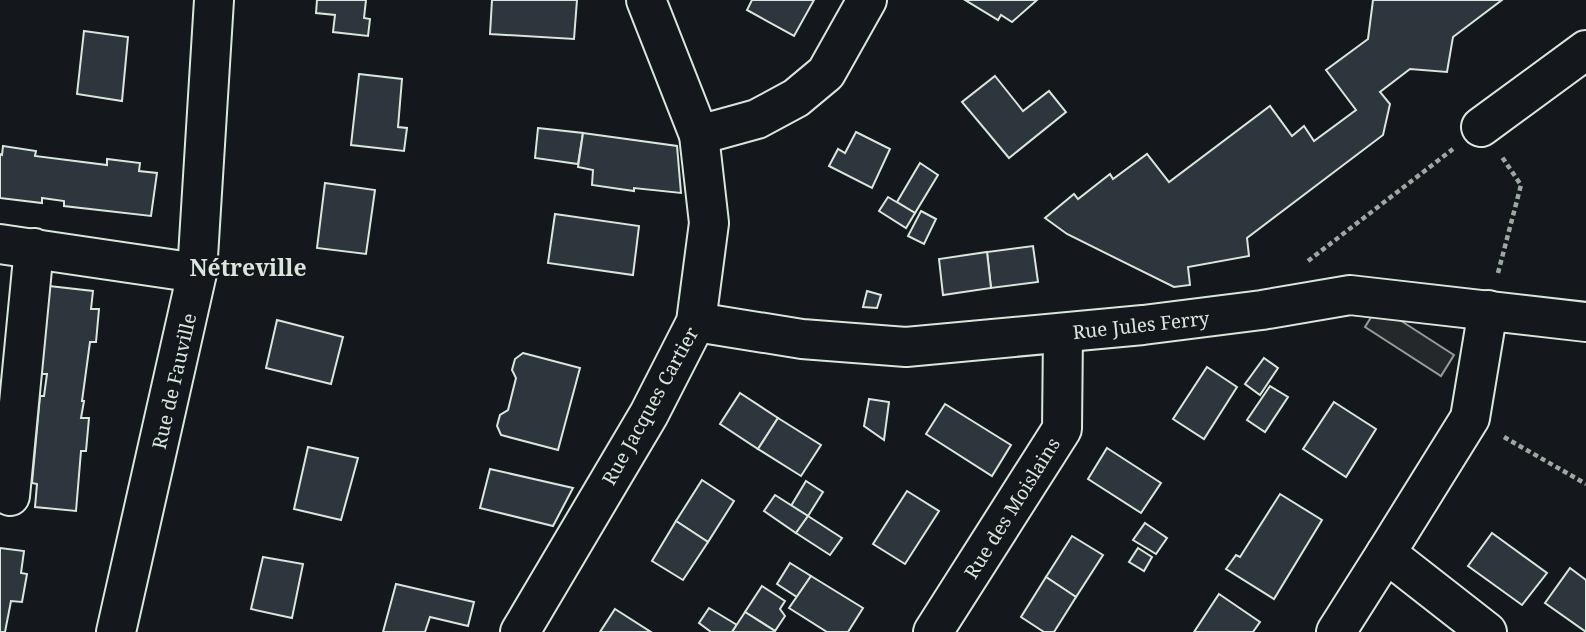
<svg xmlns="http://www.w3.org/2000/svg" width="1586" height="632" viewBox="0 0 1586 632" font-family="'Noto Serif',serif">
<style>
.parking{fill:#24282b;stroke:#939e99;stroke-width:2}
.building{fill:#2c363c;stroke:#d8e6dc;stroke-width:2}
.lines{fill:none;stroke-linecap:round;stroke-linejoin:round}
.minor-casing{stroke:#d8e6dc;stroke-width:42}
.major-casing{stroke:#d8e6dc;stroke-width:42}
.path{stroke:#9da8a2;stroke-width:4.5;stroke-dasharray:5 3.5;stroke-linecap:butt}
.minor{stroke:#14181c;stroke-width:38}
.major{stroke:#14181c;stroke-width:38}
.labels{text-anchor:middle;dominant-baseline:central;stroke-width:5;stroke-linejoin:round;paint-order:stroke}
.street-label{font-size:19px;fill:#d8e6dc;stroke:#14181c}
.quarter-label{font-size:23px;font-weight:bold;fill:#d8e6dc;stroke:#14181c}
</style>
<rect width="100%" height="100%" fill="#14181c"/>
<!-- parking -->
<polygon class="parking" points="1378,306 1454,355 1441,376 1365,327"/>
<!-- building -->
<g class="building">
<polygon points="317,0 366,0 364,18 370,19 368,36 333,32 335,15 316,13"/>
<polygon points="492,0 577,0 574,39 490,34"/>
<polygon points="752,0 814,0 794,36 747,10"/>
<polygon points="965,0 1037,0 1012,22 1001,15 998,20"/>
<polygon points="1373,0 1502,0 1453,37 1447,72 1410,69 1380,92 1390,104 1383,135 1247,238 1249,256 1188,267 1190,285 1174,287 1067,234 1045,218 1074,194 1078,199 1110,174 1113,179 1147,154 1169,182 1270,106 1292,136 1304,126 1314,141 1356,110 1326,70 1368,39"/>
<polygon points="84,31 128,37 122,101 77,94"/>
<polygon points="359,74 402,79 398,127 407,128 404,151 351,145"/>
<polygon points="995,76 1023,111 1049,91 1066,112 1009,158 962,102"/>
<polygon points="538,128 583,133 578,164 535,158"/>
<polygon points="856,132 890,149 872,188 829,166 838,149 845,153"/>
<polygon points="583,133 677,146 681,193 634,188 634,191 592,185 593,170 578,167"/>
<polygon points="3,146 36,151 35,156 107,165 107,159 140,163 139,171 157,173 151,216 64,206 64,201 42,198 42,203 0,198 0,154 2,155"/>
<polygon points="920,163 938,175 915,213 897,202"/>
<polygon points="325,183 375,190 366,254 317,248"/>
<polygon points="888,197 915,213 906,228 879,211"/>
<polygon points="921,211 936,219 924,244 908,236"/>
<polygon points="555,214 639,226 633,275 548,263"/>
<polygon points="1033,246 1038,282 991,288 987,252"/>
<polygon points="987,252 991,288 943,295 939,259"/>
<polygon points="49,286 93,291 91,309 99,309 96,342 90,342 82,401 84,401 81,418 89,418 86,451 81,451 76,511 35,507 37,484 32,483 40,396 44,396 47,374 41,374"/>
<polygon points="867,291 881,295 877,308 863,307"/>
<polygon points="277,320 343,337 331,384 266,368"/>
<polygon points="523,353 580,368 558,450 501,435 497,426 500,415 508,410 516,378 512,370 515,359"/>
<polygon points="1264,358 1278,368 1260,395 1245,384"/>
<polygon points="1207,367 1237,387 1204,439 1173,419"/>
<polygon points="1270,386 1288,397 1265,432 1247,420"/>
<polygon points="740,393 778,418 758,449 720,424"/>
<polygon points="869,399 889,402 884,440 864,426"/>
<polygon points="1334,402 1376,429 1346,477 1303,449"/>
<polygon points="945,404 1011,445 992,476 926,434"/>
<polygon points="778,418 821,445 801,476 758,449"/>
<polygon points="308,447 358,458 341,520 294,509"/>
<polygon points="1107,448 1161,483 1141,513 1088,479"/>
<polygon points="490,469 573,488 553,526 480,508"/>
<polygon points="702,480 734,501 708,542 676,521"/>
<polygon points="806,481 823,492 808,516 791,506"/>
<polygon points="907,491 939,511 905,564 873,544"/>
<polygon points="1280,494 1322,520 1274,599 1226,569 1236,555 1240,557"/>
<polygon points="775,495 808,516 796,533 764,511"/>
<polygon points="808,516 842,538 830,555 796,533"/>
<polygon points="676,521 708,542 683,580 652,561"/>
<polygon points="1145,523 1167,538 1156,554 1133,540"/>
<polygon points="1492,533 1547,573 1522,605 1468,566"/>
<polygon points="1072,536 1103,555 1076,597 1046,577"/>
<polygon points="0,548 24,551 21,573 27,574 22,602 11,601 5,632 0,632"/>
<polygon points="1138,548 1152,557 1144,571 1129,562"/>
<polygon points="263,557 303,564 292,618 251,609"/>
<polygon points="790,563 811,576 797,597 777,584"/>
<polygon points="1570,568 1586,580 1586,632 1545,603"/>
<polygon points="811,576 863,608 848,632 827,632 789,608"/>
<polygon points="1046,577 1076,597 1054,632 1044,632 1021,617"/>
<polygon points="396,584 474,602 468,626 430,617 425,632 383,632"/>
<polygon points="762,586 785,601 780,609 785,616 775,631 745,612"/>
<polygon points="1219,594 1260,622 1253,632 1194,632"/>
<polygon points="709,608 737,625 732,632 711,632 699,623"/>
<polygon points="615,609 651,632 600,632"/>
<polygon points="745,612 775,631 774,632 732,632"/>
</g>
<g class="lines">
<defs>
<g id="minor">
<polyline points="1481,127 1586,50"/>
<polyline points="699,135 757,119 796,98 826,73 867,0"/>
<polyline points="0,244 197,273"/>
<polyline points="696,322 802,339 906,347 1143,325 1262,310 1350,295 1586,322"/>
<polyline points="10,496 34,248"/>
<polyline points="1386,553 1470,418 1488,310"/>
<polyline points="520,632 649,414 696,322 709,223 699,135 646,0"/>
<polyline points="933,632 1062,429 1063,333"/>
<polyline points="1336,632 1386,553 1487,632"/>
</g>
<polyline id="major" points="116,632 197,273 214,0"/>
</defs>
<!-- minor casing -->
<use href="#minor" class="minor-casing"/>
<!-- major casing -->
<use href="#major" class="major-casing"/>
<!-- path -->
<g class="path">
<polyline points="1308,261 1453,149"/>
<polyline points="1498,273 1521,185 1502,157"/>
<polyline points="1504,437 1586,484"/>
</g>
<!-- minor -->
<use href="#minor" class="minor"/>
<!-- major -->
<use href="#major" class="major"/>
</g>
<g class="labels">
<!-- street labels -->
<g class="street-label">
<text transform="translate(1141 325) rotate(-6)">Rue Jules Ferry</text>
<text transform="translate(174 381) rotate(-77)">Rue de Fauville</text>
<text transform="translate(650 406) rotate(-61)">Rue Jacques Cartier</text>
<text transform="translate(1012 508) rotate(-58)">Rue des Moislains</text>
</g>
<!-- quarter labels -->
<g class="quarter-label">
<text x="248" y="267">Nétreville</text>
</g>
</g>
</svg>
